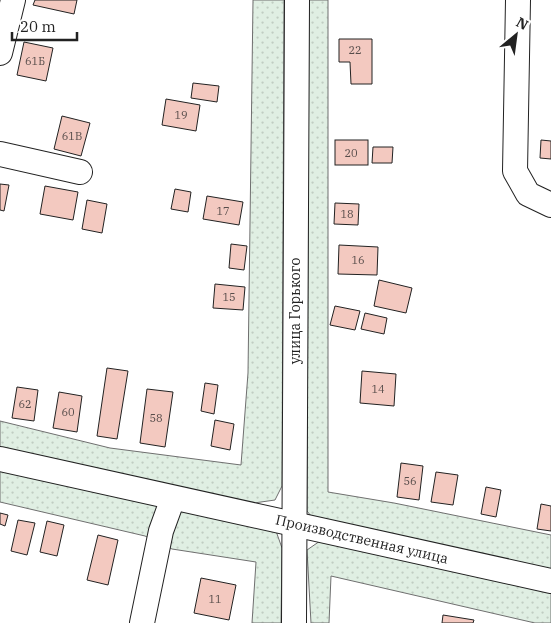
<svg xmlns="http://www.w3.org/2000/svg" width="551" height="623" viewBox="0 0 551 623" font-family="'IBM Plex Serif',serif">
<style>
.grass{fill:url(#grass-dots);stroke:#6f6f6f}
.building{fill:#f3c9c0;stroke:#222}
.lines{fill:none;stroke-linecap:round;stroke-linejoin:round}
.minor-casing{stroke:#222;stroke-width:26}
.minor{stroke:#fff;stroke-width:24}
.labels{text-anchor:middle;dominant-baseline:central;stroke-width:4;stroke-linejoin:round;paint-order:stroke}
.number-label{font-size:11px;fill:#564c4a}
.street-label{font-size:14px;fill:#222;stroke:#fff}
</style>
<defs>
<pattern id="grass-dots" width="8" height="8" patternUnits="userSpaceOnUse" patternTransform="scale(1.25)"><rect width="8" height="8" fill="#e0efe3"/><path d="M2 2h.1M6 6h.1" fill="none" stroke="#c0cdc2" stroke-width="1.8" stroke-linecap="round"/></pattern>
</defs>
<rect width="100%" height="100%" fill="#fff"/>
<!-- grass -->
<g class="grass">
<polygon points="253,0 284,0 282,486 275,500 254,503 57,463 0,448 0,421 110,448 241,465 248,373"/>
<polygon points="309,0 328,0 328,492 394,503 551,535 551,572 315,521 307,511"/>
<polygon points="0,468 276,531 282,548 281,623 252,623 256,562 172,549 145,536 0,502"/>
<polygon points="320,541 551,593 551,623 535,623 331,576 329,623 311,623 307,550"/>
</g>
<!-- building -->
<g class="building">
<polygon points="35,0 77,0 74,14 33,5"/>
<polygon points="339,39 372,39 372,84 351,84 350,62 339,62"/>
<polygon points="24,42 53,48 46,81 17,75"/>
<polygon points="193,83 219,86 217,102 191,98"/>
<polygon points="166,99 200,105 196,131 162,125"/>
<polygon points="62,116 90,123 81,156 54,149"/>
<rect x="335" y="140" width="33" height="25"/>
<polygon points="541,140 551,141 551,159 540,158"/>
<polygon points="373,147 393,147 392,163 372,163"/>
<polygon points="0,184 9,185 4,211 0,210"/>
<polygon points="45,186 78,192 73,220 40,214"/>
<polygon points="175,189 191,192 188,212 171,209"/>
<polygon points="207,196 243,202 239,225 203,219"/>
<polygon points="87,200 107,204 102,233 82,229"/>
<polygon points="335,203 359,204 358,225 334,224"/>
<polygon points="231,244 247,246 244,270 229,268"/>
<polygon points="339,245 378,247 377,275 338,274"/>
<polygon points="379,280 412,288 406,313 374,306"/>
<polygon points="215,284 245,287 243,310 213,308"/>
<polygon points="335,306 360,311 355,330 330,325"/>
<polygon points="365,313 387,318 384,334 361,329"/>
<polygon points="107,368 128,371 117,439 97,436"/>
<polygon points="362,371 396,374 394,406 360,403"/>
<polygon points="205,383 218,385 214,414 201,411"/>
<polygon points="17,387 38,390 34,421 12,418"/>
<polygon points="147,389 173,392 165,447 140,443"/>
<polygon points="59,392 82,396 77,432 53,428"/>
<polygon points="215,420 234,424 230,450 211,446"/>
<polygon points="401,463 423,466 419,500 397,497"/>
<polygon points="436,472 458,475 453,505 431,502"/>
<polygon points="486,487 501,490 496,517 481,514"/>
<polygon points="541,504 551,506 551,531 537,529"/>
<polygon points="0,513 8,515 5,526 0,524"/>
<polygon points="18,520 35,523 27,555 11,551"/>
<polygon points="47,521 64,525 57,556 40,552"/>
<polygon points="98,535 118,540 108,585 87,580"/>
<polygon points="201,578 236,585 229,620 194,613"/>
<polygon points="443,615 474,620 473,623 442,623"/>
</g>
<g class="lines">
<defs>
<g id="minor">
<polyline points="518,0 515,171 528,194 551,205"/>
<polyline points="0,53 13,0"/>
<polyline points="0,154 80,172"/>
<polyline points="0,459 551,581"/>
<polyline points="142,623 161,531 173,498"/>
<polyline points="294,623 297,0"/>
</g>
</defs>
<!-- minor casing -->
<use href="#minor" class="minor-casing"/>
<!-- minor -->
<use href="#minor" class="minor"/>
</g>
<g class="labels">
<!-- number labels -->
<g class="number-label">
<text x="355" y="50">22</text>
<text x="35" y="61">61Б</text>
<text x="181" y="115">19</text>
<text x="72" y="136">61В</text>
<text x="351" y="153">20</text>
<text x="223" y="211">17</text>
<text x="347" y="214">18</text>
<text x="358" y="260">16</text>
<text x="229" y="297">15</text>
<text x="378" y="389">14</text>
<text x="25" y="404">62</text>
<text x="68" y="412">60</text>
<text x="156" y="418">58</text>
<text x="410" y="481">56</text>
<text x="215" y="599">11</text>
</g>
<!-- street labels -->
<g class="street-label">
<text transform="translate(295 311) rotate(-90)">улица Горького</text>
<text transform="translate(362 539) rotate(13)">Производственная улица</text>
</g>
</g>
<!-- north arrow -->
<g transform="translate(516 35) rotate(29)" stroke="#ffffff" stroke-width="4" paint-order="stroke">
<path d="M0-4L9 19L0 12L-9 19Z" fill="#222222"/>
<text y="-8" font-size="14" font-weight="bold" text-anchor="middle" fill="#222222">N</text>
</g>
<!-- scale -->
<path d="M12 32v8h65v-8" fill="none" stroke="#222222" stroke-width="2.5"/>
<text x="20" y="32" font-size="15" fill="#222222" stroke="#ffffff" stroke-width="4" paint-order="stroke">20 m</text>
</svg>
